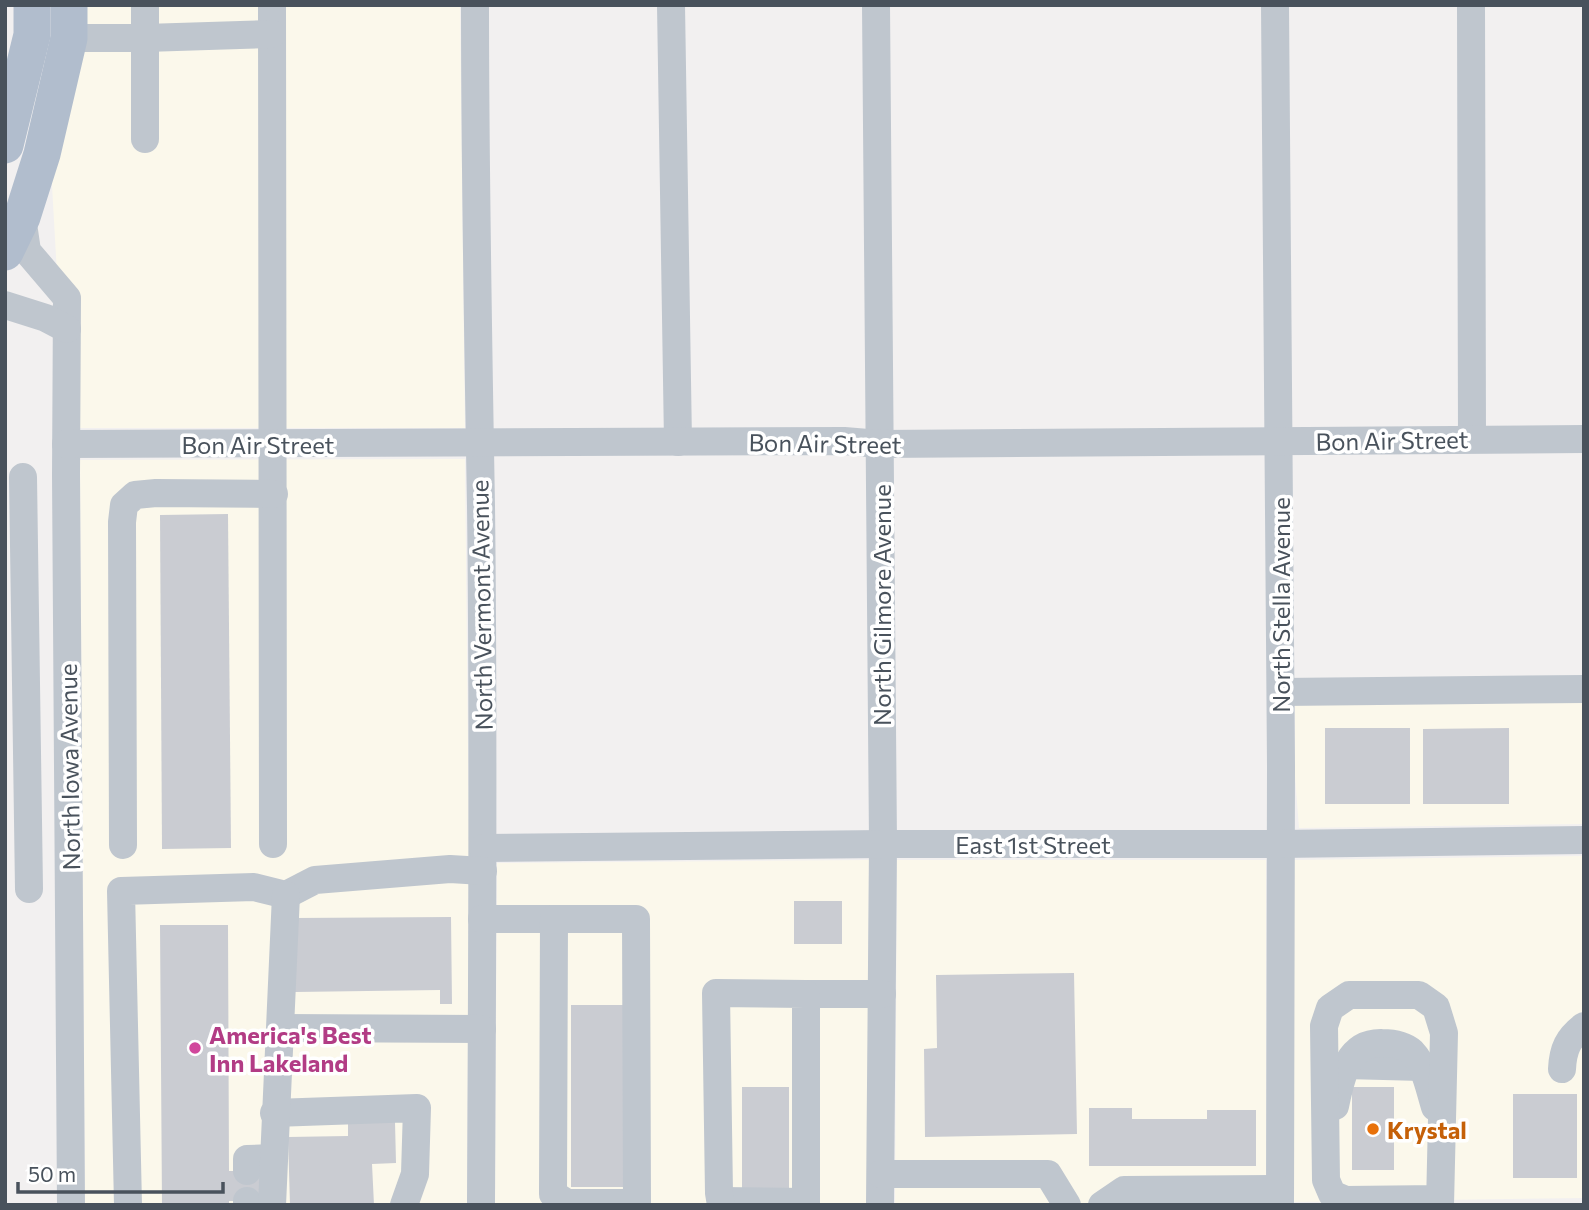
<svg xmlns="http://www.w3.org/2000/svg" width="1589" height="1210" viewBox="0 0 1589 1210" font-family="Commissioner,sans-serif">
<style>
.commercial{fill:#fbf8eb}
.building{fill:#caccd2}
.lines{fill:none;stroke-linecap:round;stroke-linejoin:round}
.minor{stroke:#bfc6ce;stroke-width:28}
.major{stroke:#b1bdcd;stroke-width:37}
.hotel-dot{fill:#d1479c;stroke:#fff;stroke-width:2.5}
.food-dot{fill:#e8710a;stroke:#fff;stroke-width:2.5}
.labels{text-anchor:middle;dominant-baseline:central;stroke-width:7;stroke-linejoin:round;paint-order:stroke}
.street-label{font-size:24px;fill:#49525c;stroke:#fff}
.hotel-label{font-size:24px;font-weight:bold;fill:#b23c85;stroke:#fff;text-anchor:start}
.food-label{font-size:24px;font-weight:bold;fill:#c56008;stroke:#fff;text-anchor:start}
</style>
<rect width="100%" height="100%" fill="#f2f0f0"/>
<!-- commercial -->
<g class="commercial">
<polygon points="66,5 460,5 465,428 79,428 58,292 48,114"/>
<polygon points="465,459 469,848 467,1205 85,1205 80,460"/>
<polygon points="1584,688 1584,824 1299,828 1295,776 1295,690"/>
<polygon points="1584,856 1584,1198 1294,1202 1294,860"/>
<polygon points="869,860 867,1205 495,1205 497,863"/>
<polygon points="897,860 1266,860 1266,1203 895,1205"/>
</g>
<!-- building -->
<g class="building">
<polygon points="228,514 231,848 162,849 160,515"/>
<rect x="1325" y="728" width="85" height="76"/>
<polygon points="1509,728 1509,804 1423,804 1423,729"/>
<rect x="794" y="901" width="48" height="43"/>
<polygon points="451,917 452,1004 440,1004 440,990 295,992 294,918"/>
<polygon points="160,925 228,925 229,1171 266,1171 266,1201 229,1201 229,1205 162,1205"/>
<polygon points="1074,973 1077,1134 925,1137 924,1049 937,1048 936,975"/>
<rect x="571" y="1005" width="53" height="182"/>
<rect x="742" y="1087" width="47" height="104"/>
<rect x="1352" y="1087" width="42" height="83"/>
<rect x="1513" y="1094" width="64" height="84"/>
<polygon points="1089,1108 1132,1108 1132,1119 1207,1119 1207,1110 1256,1110 1256,1166 1089,1166"/>
<polygon points="348,1122 395,1122 396,1163 372,1164 374,1205 290,1205 288,1137 348,1136"/>
</g>
<g class="lines">
<!-- minor -->
<g class="minor">
<polyline points="272,5 273,844"/>
<path d="M475,5C475,172 478,339 481,506C484,739 482,972 481,1205"/>
<polyline points="671,5 678,442"/>
<polyline points="876,5 883,844 880,1205"/>
<polyline points="1275,5 1281,766 1280,1205"/>
<polyline points="1471,5 1472,439"/>
<polyline points="69,38 145,38 272,34"/>
<polyline points="145,139 145,5"/>
<polyline points="22,217 27,251 67,298 66,475 71,1205"/>
<polyline points="5,305 46,318 67,329"/>
<polyline points="66,444 844,441 880,444 1584,439"/>
<polyline points="23,477 29,889"/>
<polyline points="1281,692 1584,689"/>
<polyline points="123,845 122,522 124,505 135,495 156,493 274,494"/>
<polyline points="483,848 883,844 1280,844 1584,840"/>
<polyline points="482,919 554,919"/>
<polyline points="806,994 882,994"/>
<polyline points="281,1028 482,1029"/>
<polyline points="1345,1065 1422,1067"/>
<path d="M1562,1069C1563,1049 1568,1038 1584,1026"/>
<path d="M1335,1106C1341,1078 1347,1042 1382,1043C1392,1043 1403,1044 1412,1052C1426,1067 1429,1088 1435,1107"/>
<polyline points="274,1113 417,1108 415,1174 404,1205"/>
<polyline points="247,1171 247,1159 273,1158"/>
<polyline points="881,1174 1048,1174 1067,1205"/>
<polyline points="1439,1199 1346,1200 1332,1194 1326,1180 1324,1026 1330,1008 1349,995 1419,995 1436,1007 1444,1033 1440,1205"/>
<polyline points="247,1201 247,1205"/>
<polyline points="721,1201 806,1202"/>
<polyline points="637,1203 567,1203 553,1194 554,919 636,919 637,1203 637,1205"/>
<polyline points="128,1205 121,891 254,887 286,895 315,880 450,869 483,871"/>
<polyline points="272,1205 286,895"/>
<polyline points="721,1205 719,1193 716,993 806,994 806,1205"/>
<polyline points="1102,1205 1124,1190 1280,1189"/>
</g>
<!-- major -->
<g class="major">
<polyline points="5,145 32,35 32,5"/>
<polyline points="5,252 22,217 42,154 69,38 69,5"/>
</g>
</g>
<!-- markers -->
<circle class="hotel-dot" cx="195" cy="1048" r="7"/>
<circle class="food-dot" cx="1373" cy="1129" r="7"/>
<g class="labels">
<!-- street labels -->
<g class="street-label">
<text transform="translate(1392 440) rotate(-1)">Bon Air Street</text>
<text transform="translate(825 443) rotate(1)">Bon Air Street</text>
<text x="258" y="444">Bon Air Street</text>
<text transform="translate(481 605) rotate(-91)">North Vermont Avenue</text>
<text transform="translate(881 605) rotate(-90)">North Gilmore Avenue</text>
<text transform="translate(1280 605) rotate(-90)">North Stella Avenue</text>
<text transform="translate(69 767) rotate(-91)">North Iowa Avenue</text>
<text x="1033" y="844">East 1st Street</text>
</g>
<!-- hotel labels -->
<g class="hotel-label">
<text x="209" y="1034">America's Best<tspan x="209" dy="28">Inn Lakeland</tspan></text>
</g>
<!-- food labels -->
<g class="food-label">
<text x="1387" y="1129">Krystal</text>
</g>
</g>
<!-- border -->
<rect width="1589" height="1210" fill="none" stroke="#49525c" stroke-width="14"/>
<!-- scale -->
<path d="M18 1182v10h205v-10" fill="none" stroke="#49525c" stroke-width="3.5"/>
<text x="28" y="1182" font-size="21" fill="#49525c" stroke="#ffffff" stroke-width="5" paint-order="stroke">50 m</text>
</svg>
